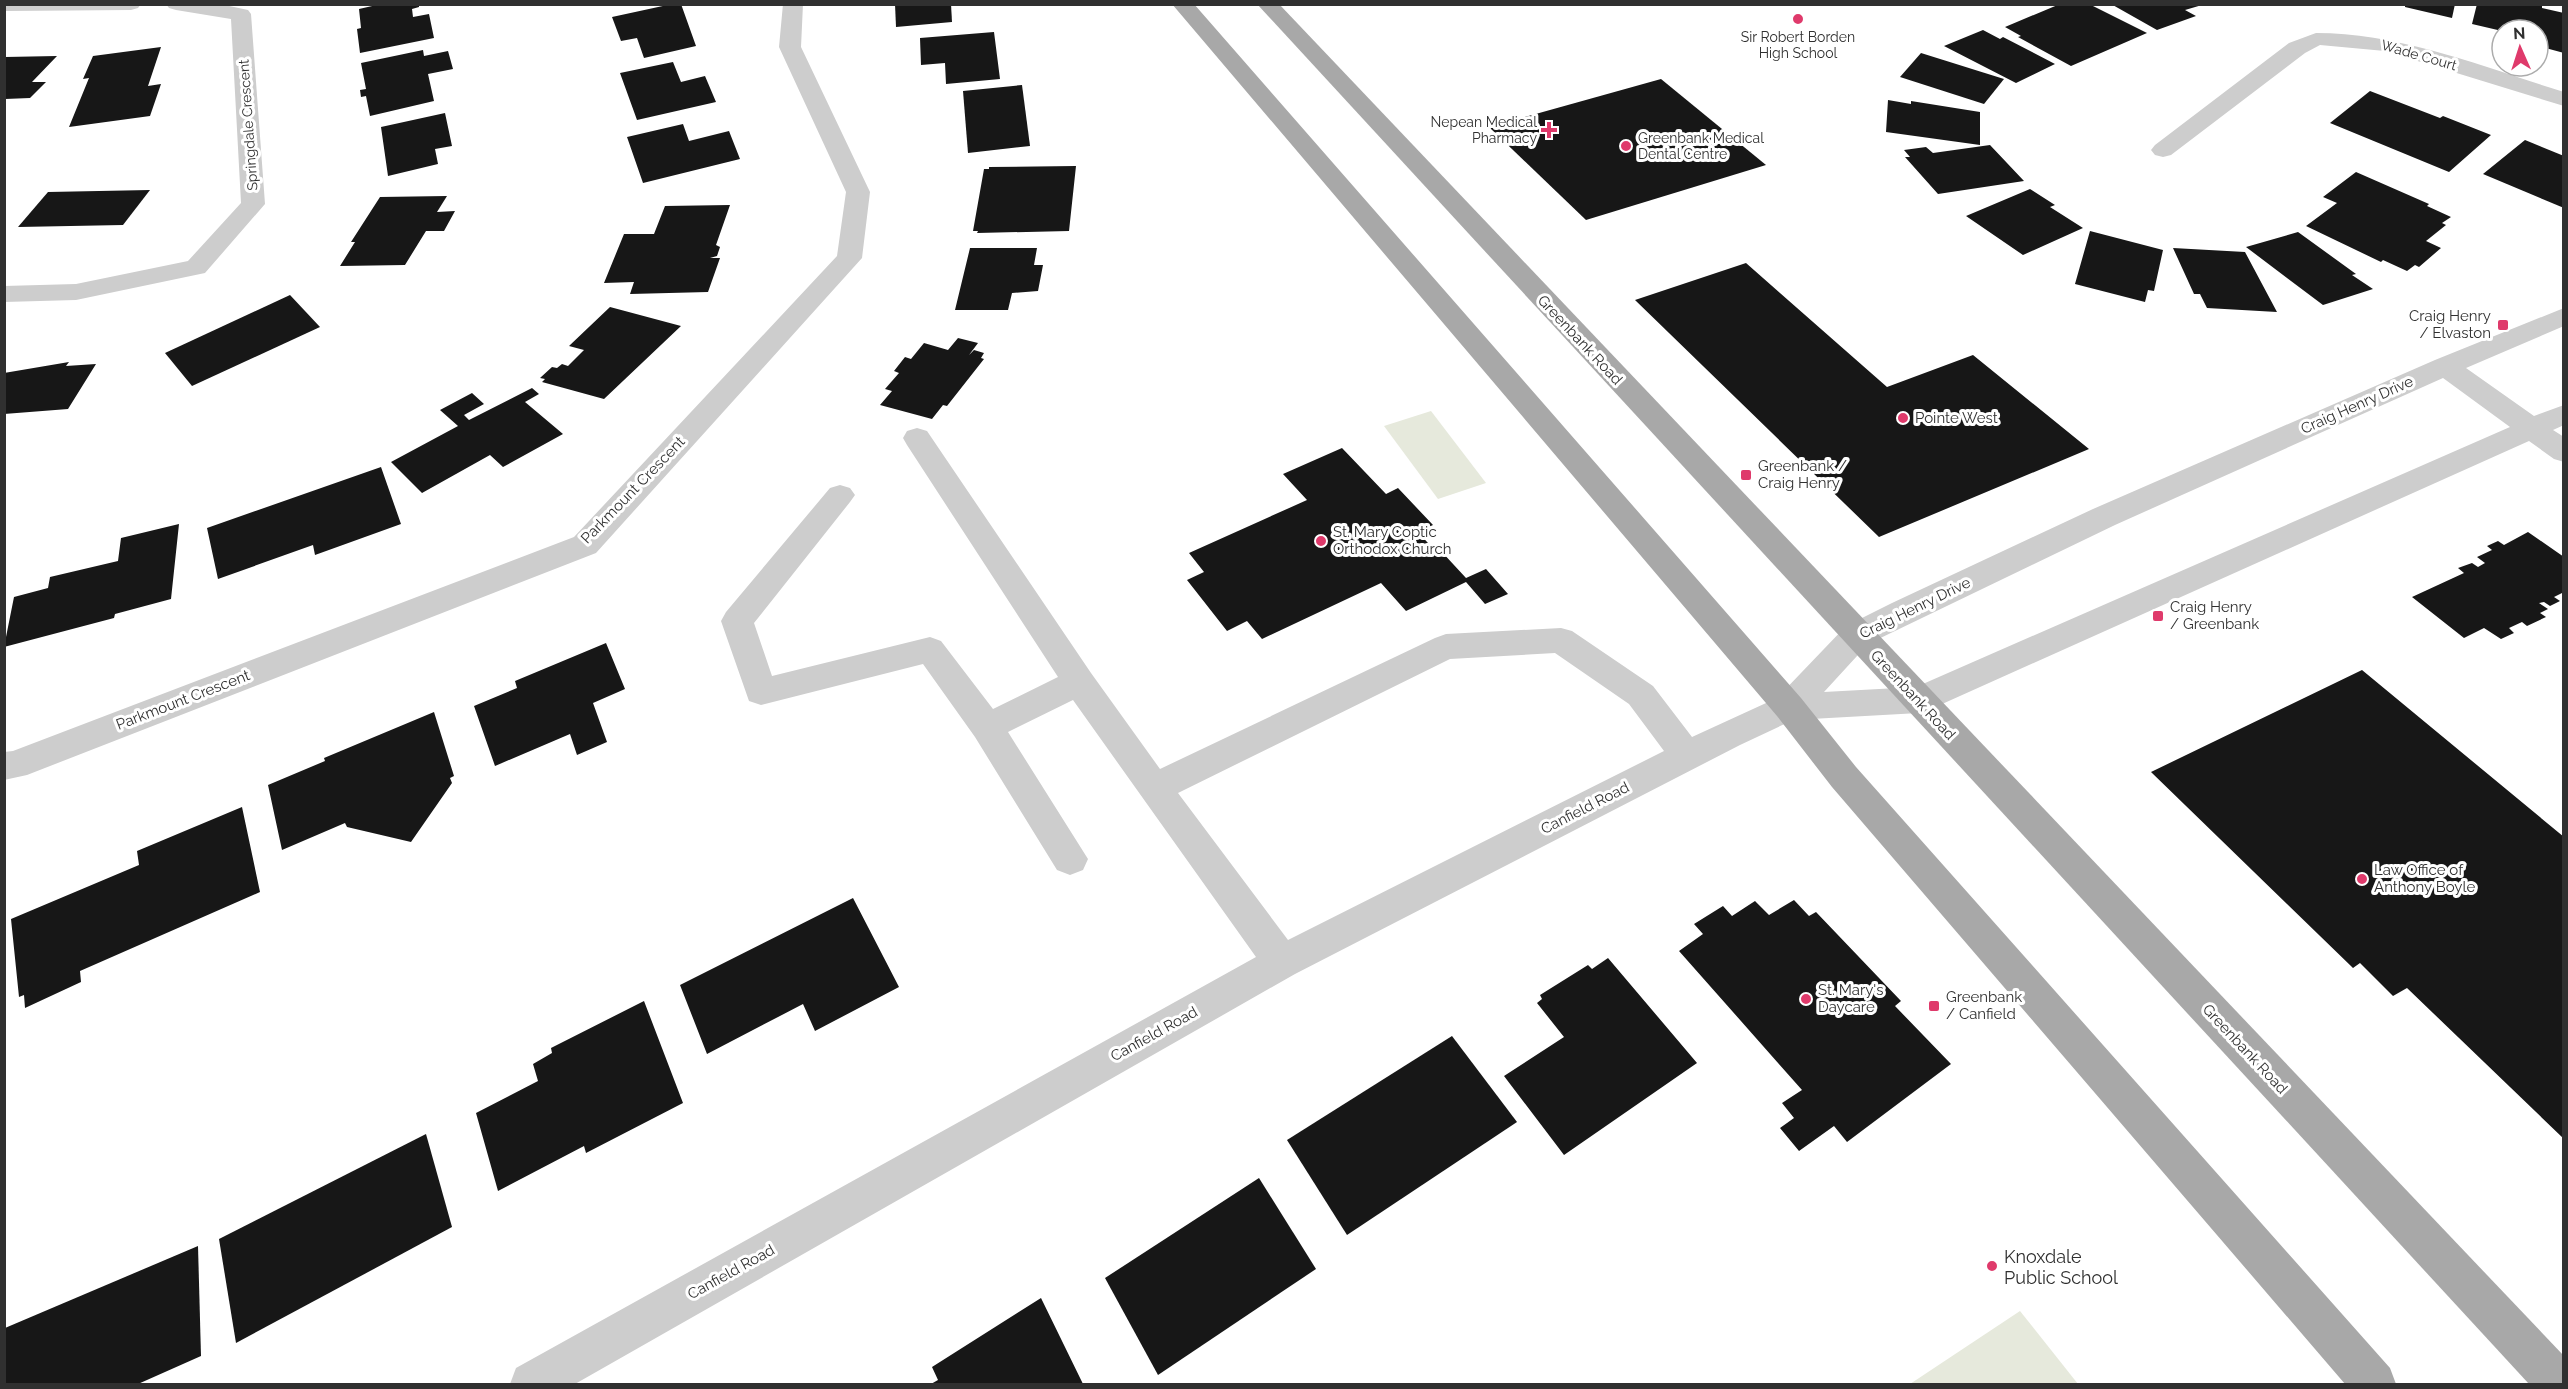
<svg xmlns="http://www.w3.org/2000/svg" width="2568" height="1389" viewBox="0 0 2568 1389" font-family="Raleway,sans-serif">
<style>
.green{fill:#e6e9dc}
.building{fill:#171717}
.lines{fill:none;stroke-linecap:round;stroke-linejoin:round}
.minor{fill:#cdcdcd;fill-rule:evenodd}
.major{fill:#a8a8a8;fill-rule:evenodd}
.poi-dot{fill:#df3a6b;stroke:#fff;stroke-width:2}
.labels{text-anchor:middle;dominant-baseline:central;stroke-width:6;stroke-linejoin:round;paint-order:stroke}
.far-poi-label{font-size:14px;fill:#303030;stroke:#fff}
.far-street-label{font-size:14px;fill:#303030;stroke:#fff}
.poi-label{font-size:15px;fill:#303030;stroke:#fff;text-anchor:start}
.street-label{font-size:15px;fill:#303030;stroke:#fff}
.near-poi-label{font-size:18px;fill:#303030;stroke:#fff;text-anchor:start}
</style>
<rect width="100%" height="100%" fill="#fff"/>
<!-- green -->
<g class="green">
<polygon points="1431,411 1486,483 1438,499 1384,426"/>
<polygon points="2020,1311 2078,1384 1910,1384"/>
</g>
<!-- building -->
<g class="building">
<polygon points="381,4 419,4 419,7 412,9 413,17 429,14 434,38 360,53 357,29 361,28 359,9"/>
<polygon points="672,4 681,4 696,46 644,58 637,38 621,41 612,17"/>
<polygon points="895,4 951,4 952,22 896,27"/>
<polygon points="2060,4 2093,6 2147,33 2071,66 2018,37 2021,36 2005,27"/>
<polygon points="2111,4 2201,4 2202,5 2185,10 2196,16 2157,30"/>
<polygon points="2405,4 2455,4 2452,18 2405,7"/>
<polygon points="2477,4 2542,4 2542,8 2564,13 2564,53 2538,46 2538,30 2502,31 2472,24"/>
<polygon points="1983,30 2000,39 2003,37 2055,64 2016,83 1944,46"/>
<polygon points="994,32 1000,79 946,84 945,63 921,65 920,38"/>
<polygon points="161,47 148,86 161,84 150,116 69,127 89,78 83,79 93,56"/>
<polygon points="423,50 424,56 448,51 453,69 428,74 434,101 370,116 366,96 361,97 360,90 366,89 361,63"/>
<polygon points="1921,53 2004,79 1984,104 1900,77"/>
<polygon points="57,56 32,82 46,82 30,98 5,99 5,57"/>
<polygon points="673,62 681,82 705,76 716,102 637,120 620,73"/>
<polygon points="1661,79 1766,165 1586,220 1489,127"/>
<polygon points="1022,85 1030,146 968,153 963,91"/>
<polygon points="2370,91 2440,118 2443,116 2491,135 2449,172 2330,123"/>
<polygon points="1888,100 1911,104 1911,101 1980,112 1980,145 1886,132"/>
<polygon points="445,113 452,146 435,149 438,164 388,176 381,127"/>
<polygon points="683,124 689,141 729,131 740,159 643,183 627,137"/>
<polygon points="2525,140 2564,156 2564,208 2483,174"/>
<polygon points="1990,145 2024,181 1938,194 1905,157 1910,157 1904,150 1926,147 1933,153"/>
<polygon points="1076,166 1069,231 977,233 978,231 973,231 984,169 989,169 989,167"/>
<polygon points="2356,172 2429,204 2427,206 2451,217 2442,223 2446,225 2426,241 2441,248 2419,267 2415,265 2407,271 2383,260 2381,262 2306,226 2337,203 2323,197"/>
<polygon points="2030,189 2055,205 2050,207 2083,228 2023,255 1966,216"/>
<polygon points="150,190 123,225 18,227 48,192"/>
<polygon points="447,196 437,212 455,211 444,231 426,231 405,265 340,266 355,242 351,242 380,197"/>
<polygon points="730,205 716,245 720,247 717,256 710,258 720,258 708,292 630,294 634,282 604,283 624,234 654,234 665,206"/>
<polygon points="2090,231 2163,250 2154,291 2148,290 2145,302 2075,284"/>
<polygon points="2298,232 2356,274 2352,275 2373,289 2323,305 2246,247"/>
<polygon points="970,248 1037,248 1034,265 1043,265 1038,291 1012,293 1008,310 955,310"/>
<polygon points="2173,248 2245,252 2277,312 2207,308 2200,294 2194,294"/>
<polygon points="1746,263 1887,387 1973,355 2089,449 1879,537 1635,300"/>
<polygon points="290,295 320,327 192,386 165,353"/>
<polygon points="610,307 681,326 604,399 542,382 545,379 540,378 552,367 557,368 562,364 568,366 584,350 569,346"/>
<polygon points="958,338 978,343 969,355 974,350 984,353 981,358 984,359 947,406 943,405 932,419 880,405 892,391 885,389 899,373 894,371 905,357 911,359 924,343 948,350"/>
<polygon points="69,362 66,366 96,364 68,409 4,414 4,373"/>
<polygon points="532,388 539,394 525,402 563,434 503,467 490,455 422,493 391,462 458,426 440,410 472,393 484,404 464,415 469,420"/>
<polygon points="1342,448 1386,494 1398,488 1433,525 1418,532 1437,553 1441,551 1466,578 1486,569 1508,594 1485,604 1466,582 1406,611 1381,583 1262,639 1247,621 1227,631 1187,580 1204,572 1189,553 1307,500 1283,474"/>
<polygon points="381,467 401,524 315,555 313,545 218,579 207,528"/>
<polygon points="179,524 171,599 115,614 114,618 4,647 14,597 48,588 50,577 118,561 121,538"/>
<polygon points="2528,532 2564,557 2564,592 2554,597 2560,601 2550,606 2544,602 2539,603 2548,609 2540,613 2546,617 2527,626 2522,622 2509,628 2514,633 2501,639 2484,628 2464,638 2412,597 2464,573 2458,568 2472,563 2478,567 2485,563 2477,557 2492,550 2487,546 2498,541 2504,545"/>
<polygon points="606,643 625,689 593,703 607,742 577,755 570,734 495,766 474,706 517,688 515,681"/>
<polygon points="2362,670 2564,837 2564,1139 2407,988 2393,996 2360,963 2353,968 2151,772"/>
<polygon points="434,712 454,776 450,778 452,783 411,842 347,827 345,823 282,850 268,785 325,761 324,758"/>
<polygon points="242,807 260,892 80,971 81,982 25,1008 24,995 19,997 11,919 139,865 137,851"/>
<polygon points="853,898 899,987 815,1031 803,1004 707,1054 680,985"/>
<polygon points="1794,900 1809,916 1816,912 1901,1001 1895,1006 1951,1064 1847,1142 1834,1126 1799,1151 1780,1128 1794,1118 1782,1103 1802,1090 1679,951 1703,934 1694,924 1723,906 1732,916 1755,901 1769,915"/>
<polygon points="1608,958 1697,1063 1564,1155 1504,1076 1564,1037 1537,1003 1542,999 1540,995 1588,965 1592,969"/>
<polygon points="644,1001 683,1103 586,1153 584,1146 498,1191 476,1113 538,1081 533,1064 552,1053 551,1048"/>
<polygon points="1452,1036 1517,1122 1347,1235 1287,1140"/>
<polygon points="426,1134 452,1227 236,1343 219,1239"/>
<polygon points="1259,1178 1316,1269 1158,1375 1105,1278"/>
<polygon points="198,1246 201,1356 138,1384 4,1384 5,1328"/>
<polygon points="1041,1298 1083,1384 931,1384 938,1380 932,1367"/>
</g>
<g class="lines">
<!-- minor -->
<g class="minor">
<polygon points="4,4 141,4 138,8 131,10 4,11"/>
<polygon points="166,4 220,4 248,10 251,14 265,204 205,273 76,300 4,302 4,286 76,284 188,261 241,203 231,19 176,10 169,8"/>
<polygon points="783,4 803,4 801,47 870,192 862,258 596,553 27,775 4,780 4,752 13,751 574,537 837,256 846,192 779,47"/>
<path d="M2316,33C2401,33 2483,67 2564,92V106L2385,51L2320,45L2305,53L2171,155L2163,157L2155,155L2151,150L2155,145L2289,43Z"/>
<path d="M2564,308V326L2466,368L2534,416L2564,405V425L2553,430L2564,437V462L2554,459L2529,441L1931,709L1919,713L1793,720L1740,745L1295,974L575,1384H510L516,1368L1256,957L1073,700L1008,732L1088,859L1083,870L1070,875L1057,870L975,737L923,664L761,705L749,701L721,621L726,612L830,488L840,485L850,488L855,495L850,502L754,623L772,676L930,637L941,641L993,709L1058,677L907,445L903,438L907,431L917,428L927,431L1091,673L1160,769L1435,638L1446,634L1561,628L1572,631L1653,686L1692,737L1777,698L1846,626L1892,603L2093,509L2435,360ZM2443,378L2510,427L1916,687L1824,692L1868,644L2115,525ZM1555,653L1629,704L1664,751L1288,940L1178,793L1450,659Z"/>
</g>
<!-- major -->
<g class="major">
<polygon points="1172,4 1194,4 1801,698 1856,767 2390,1368 2396,1384 2345,1384 1832,787 1777,716"/>
<polygon points="1257,4 1279,4 2564,1356 2564,1384 2529,1384"/>
</g>
</g>
<!-- markers -->
<g class="poi-dot">
<circle cx="1798" cy="19" r="6"/>
<path d="M1546 121h6v6h6v6h-6v6h-6v-6h-6v-6h6z"/>
<circle cx="1626" cy="146" r="6"/>
<rect x="2497" y="319" width="12" height="12" rx="3"/>
<circle cx="1903" cy="418" r="6"/>
<rect x="1740" y="469" width="12" height="12" rx="3"/>
<circle cx="1321" cy="541" r="6"/>
<rect x="2152" y="610" width="12" height="12" rx="3"/>
<circle cx="2362" cy="879" r="6"/>
<circle cx="1806" cy="999" r="6"/>
<rect x="1928" y="1000" width="12" height="12" rx="3"/>
<circle cx="1992" cy="1266" r="6"/>
</g>
<g class="labels">
<!-- far-poi labels -->
<g class="far-poi-label">
<text x="1798" y="37">Sir Robert Borden<tspan x="1798" dy="16">High School</tspan></text>
<text x="1537" y="122" text-anchor="end">Nepean Medical<tspan x="1537" dy="16">Pharmacy</tspan></text>
<text x="1638" y="138" text-anchor="start">Greenbank Medical<tspan x="1638" dy="16">Dental Centre</tspan></text>
</g>
<!-- far-street labels -->
<g class="far-street-label">
<text transform="translate(2419 55) rotate(16)">Wade Court</text>
<text transform="translate(248 125) rotate(-94)">Springdale Crescent</text>
</g>
<!-- poi labels -->
<g class="poi-label">
<text x="2491" y="316" text-anchor="end">Craig Henry<tspan x="2491" dy="17">/ Elvaston</tspan></text>
<text x="1915" y="418">Pointe West</text>
<text x="1758" y="466">Greenbank /<tspan x="1758" dy="17">Craig Henry</tspan></text>
<text x="1333" y="532">St. Mary Coptic<tspan x="1333" dy="17">Orthodox Church</tspan></text>
<text x="2170" y="607">Craig Henry<tspan x="2170" dy="17">/ Greenbank</tspan></text>
<text x="2374" y="870">Law Office of<tspan x="2374" dy="17">Anthony Boyle</tspan></text>
<text x="1818" y="990">St. Mary's<tspan x="1818" dy="17">Daycare</tspan></text>
<text x="1946" y="997">Greenbank<tspan x="1946" dy="17">/ Canfield</tspan></text>
</g>
<!-- street labels -->
<g class="street-label">
<text transform="translate(1580 340) rotate(47)">Greenbank Road</text>
<text transform="translate(2357 405) rotate(-24)">Craig Henry Drive</text>
<text transform="translate(633 490) rotate(-46)">Parkmount Crescent</text>
<text transform="translate(1915 608) rotate(-26)">Craig Henry Drive</text>
<text transform="translate(1913 695) rotate(47)">Greenbank Road</text>
<text transform="translate(183 700) rotate(-21)">Parkmount Crescent</text>
<text transform="translate(1585 808) rotate(-27)">Canfield Road</text>
<text transform="translate(1154 1034) rotate(-29)">Canfield Road</text>
<text transform="translate(2245 1049) rotate(47)">Greenbank Road</text>
<text transform="translate(731 1272) rotate(-29)">Canfield Road</text>
</g>
<!-- near-poi labels -->
<g class="near-poi-label">
<text x="2004" y="1256">Knoxdale<tspan x="2004" dy="21">Public School</tspan></text>
</g>
</g>
<!-- border -->
<rect width="2568" height="1389" fill="none" stroke="#303030" stroke-width="12"/>
<!-- north arrow -->
<g transform="translate(2520 48) rotate(357)"><circle r="28" fill="#ffffff" stroke="#acacac" stroke-width="1.5"/>
<path d="M0-4.5L10 22L0 15L-10 22Z" fill="#df3a6b"/>
<text y="-9" font-size="16" font-weight="bold" text-anchor="middle" fill="#303030">N</text>
</g>
</svg>
